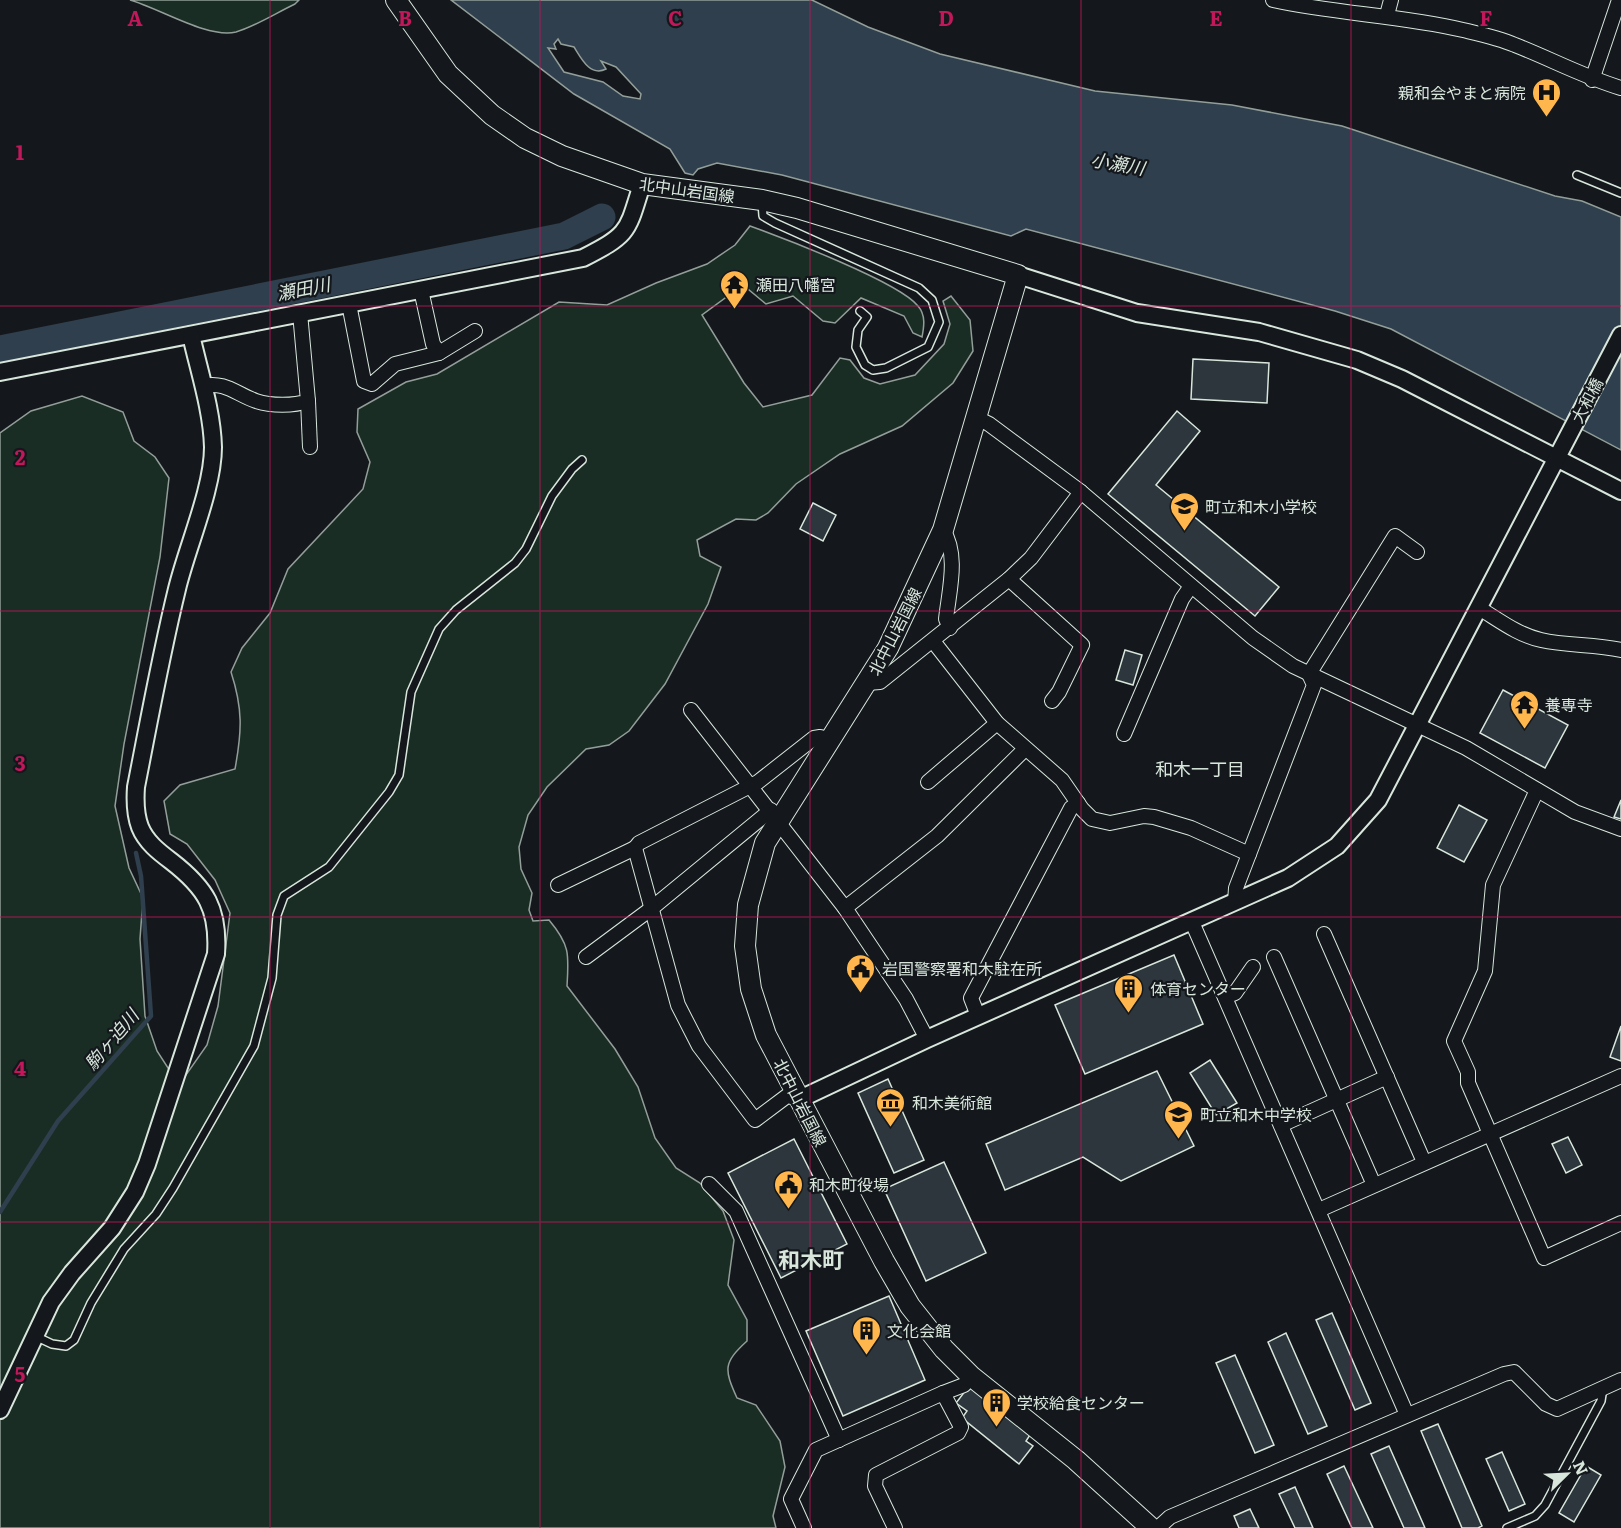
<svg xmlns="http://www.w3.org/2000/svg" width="1621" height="1528" viewBox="0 0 1621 1528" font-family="Literata,'Noto Sans JP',serif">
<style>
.green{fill:#1a2d24;stroke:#939e99;stroke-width:1.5}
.water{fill:#2f3f4d;stroke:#939e99;stroke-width:1.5;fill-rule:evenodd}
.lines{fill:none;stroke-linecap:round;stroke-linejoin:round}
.stream{stroke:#2f3f4d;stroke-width:4.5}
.river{stroke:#2f3f4d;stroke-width:27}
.building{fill:#2c363c;stroke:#d8e6dc;stroke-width:1.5}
.service-casing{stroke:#d8e6dc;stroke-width:10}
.minor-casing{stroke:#d8e6dc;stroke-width:16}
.tertiary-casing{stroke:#d8e6dc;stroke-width:20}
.secondary-casing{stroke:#d8e6dc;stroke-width:22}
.service{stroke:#14181c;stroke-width:7}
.minor{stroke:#14181c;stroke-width:14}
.tertiary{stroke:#14181c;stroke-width:16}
.secondary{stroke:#14181c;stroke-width:20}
.grid{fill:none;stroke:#c2185b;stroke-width:1.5;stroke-opacity:0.55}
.labels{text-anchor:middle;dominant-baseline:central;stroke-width:4.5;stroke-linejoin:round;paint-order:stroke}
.poi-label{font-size:16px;fill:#d8e6dc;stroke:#14181c;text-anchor:start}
.street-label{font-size:16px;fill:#d8e6dc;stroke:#14181c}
.water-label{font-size:18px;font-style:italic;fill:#d8e6dc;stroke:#14181c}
.neighbourhood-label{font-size:18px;fill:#d8e6dc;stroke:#14181c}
.district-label{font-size:22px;font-weight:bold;fill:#d8e6dc;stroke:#14181c}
.grid-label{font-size:20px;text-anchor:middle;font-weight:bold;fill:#c2185b;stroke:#14181c;stroke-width:4.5;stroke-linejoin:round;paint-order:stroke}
</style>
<rect width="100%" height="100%" fill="#14181c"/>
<!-- green -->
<g class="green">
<path d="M130,0H299L295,4C276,13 256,26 236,32C208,39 159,8 130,0Z"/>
<path d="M750,226C783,238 899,282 918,306C926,315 924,327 922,337L913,333L904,316L861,298L835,323L823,321L793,296L766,304L743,285L702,315L744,383L763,407L812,395L840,358L850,360L864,378L880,384L915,375L944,344L950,324L943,301L951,296L970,320L973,351L953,383L902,426L840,454L796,484L768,513L756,520L736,519L697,540L700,556L721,567L708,604L665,684L629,731L609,745L586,749L547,787L528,815L519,847L521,869L532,893L529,910L533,921L549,920C570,945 569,954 567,986L615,1049L638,1087L655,1138L676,1168L700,1183L723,1211L734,1240L728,1285L747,1320V1341C723,1363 724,1369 737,1398L756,1405L780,1441L785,1467L773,1516L776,1528H0V433L31,411L82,396L123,412L134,441L155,457L169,478L160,557L124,744L115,806L129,868L143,898L140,939L145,1016L157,1051L179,1085L207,1045L218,1006L230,913L215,880L187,844L170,834L164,801L180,785L235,769C242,731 243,709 231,672L242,648L270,613L288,569L363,489L370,462L357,432L358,409L406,382L437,374L559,302L607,305L656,283L707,264L735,245Z"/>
</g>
<!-- water -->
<path class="water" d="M451,0H812L868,27L940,54L1095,91L1232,105L1342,126L1555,196L1582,201L1621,217V450L1391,329L1335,311L1026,229L1011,236L782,175L717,163L698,169L693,175L685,173L670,149L574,94ZM558,39L561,44L574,47C581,58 590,77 606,69L601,61L616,67L641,94L640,99L623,96L603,82L564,72L548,48L556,49L554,44Z"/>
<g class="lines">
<!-- stream -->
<polyline class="stream" points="0,1212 58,1121 151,1016 141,876 136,853"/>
<!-- river -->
<polyline class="river" points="0,349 564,236 602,217"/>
</g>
<!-- building -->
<g class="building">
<polygon points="1193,359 1269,363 1267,403 1191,399"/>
<polygon points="1177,411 1200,431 1156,485 1279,587 1255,616 1108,494"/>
<polygon points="813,503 836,515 823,541 800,529"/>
<polygon points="1125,650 1142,655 1133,685 1116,680"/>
<polygon points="1503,690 1568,725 1545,768 1480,733"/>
<polygon points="1621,800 1621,819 1614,817"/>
<polygon points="1459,805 1487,820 1464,862 1437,848"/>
<polygon points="1174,955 1203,1024 1085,1074 1055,1005"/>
<polygon points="1621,1026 1621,1061 1610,1057"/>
<polygon points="1210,1060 1237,1103 1216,1115 1190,1073"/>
<polygon points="1157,1071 1194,1146 1121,1181 1083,1157 1005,1190 986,1144"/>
<polygon points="888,1079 924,1160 894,1173 858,1093"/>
<polygon points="1568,1137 1582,1165 1566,1173 1552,1144"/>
<polygon points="794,1139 847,1244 781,1278 728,1173"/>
<polygon points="944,1162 986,1253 926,1281 884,1189"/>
<polygon points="889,1296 925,1380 843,1416 806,1331"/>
<polygon points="1332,1313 1371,1403 1355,1410 1316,1320"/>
<polygon points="1286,1333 1327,1426 1308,1434 1268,1342"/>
<polygon points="1235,1355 1274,1445 1255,1453 1216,1363"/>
<polygon points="969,1386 1030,1435 1026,1441 1033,1446 1019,1464 962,1418 967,1411 956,1403"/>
<polygon points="1438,1424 1482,1526 1478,1528 1462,1528 1421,1431"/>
<polygon points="1389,1446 1425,1528 1404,1528 1371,1454"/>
<polygon points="1502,1452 1525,1504 1509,1511 1486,1459"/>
<polygon points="1344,1466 1373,1528 1352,1528 1327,1474"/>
<polygon points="1586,1466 1601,1475 1574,1522 1559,1513"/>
<polygon points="1295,1487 1313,1528 1295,1528 1279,1494"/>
<polygon points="1250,1509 1259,1528 1239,1528 1234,1516"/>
</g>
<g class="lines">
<defs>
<g id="service">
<polyline points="1577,175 1621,193"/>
<polyline points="762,202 763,216 775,223 919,288 932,300 939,322 928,347 886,368 873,370 865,365 856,347 858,330 867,317 860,311"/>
<polyline points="35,1336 52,1344 66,1346 74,1340 91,1303 124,1249 156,1214 173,1188 254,1046 272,978 277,915 284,896 329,867 389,792 399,775 411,692 439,629 456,610 515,563 526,549 552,496 572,469 582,460"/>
<polyline points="1507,1528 1535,1516 1545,1505 1601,1401 1603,1388"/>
</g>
<g id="minor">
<path d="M1273,0C1336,14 1400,15 1463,30C1480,34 1499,38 1515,45C1551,59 1584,77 1621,88"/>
<polyline points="1387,15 1391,0"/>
<polyline points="1592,80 1619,0"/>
<polyline points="421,290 433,344 439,353 475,331"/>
<polyline points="349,304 364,381 372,384 395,364 439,353"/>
<path d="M203,386C225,381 236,394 256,401C271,406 294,406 308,401L300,313"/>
<polyline points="308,401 310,447"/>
<polyline points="977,418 989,424 1081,492 1253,638 1293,666 1466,748 1575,812 1621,829"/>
<path d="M943,530C959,555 949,591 946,619L950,628"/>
<polyline points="1009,579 1082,645 1059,692 1052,701"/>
<path d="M1479,608C1499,620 1518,635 1541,640C1567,646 1595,644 1621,650"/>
<polyline points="933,641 997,723 1062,780 1082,809 1092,819 1110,823 1144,816 1154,817 1191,828 1249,854"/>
<polyline points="867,683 880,682 1009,579 1031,558 1081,492"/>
<polyline points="691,710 845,908 906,999 927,1039"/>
<polyline points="1124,734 1182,599 1191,586"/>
<polyline points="928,782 997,723"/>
<polyline points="1537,790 1493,885 1485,971 1454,1041 1468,1072 1468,1083 1544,1258 1621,1223"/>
<polyline points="558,885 635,848"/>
<polyline points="1235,902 1236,888 1314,685 1309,674 1395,536 1417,552"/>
<polyline points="845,908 937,836 1025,749"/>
<polyline points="1192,922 1407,1415"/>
<polyline points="1324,934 1424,1162"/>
<polyline points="586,957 652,908 771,810"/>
<polyline points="1274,957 1374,1185"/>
<polyline points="1225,997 1235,993 1253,967"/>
<polyline points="978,1016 971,998 1071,808 1078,803"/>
<polyline points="800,1099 787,1096 755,1120 699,1046 678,1005 635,848 639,843 758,782 814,738 820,737 830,740"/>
<polyline points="1281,1125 1387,1077"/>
<polyline points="709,1184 736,1211 839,1440"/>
<polyline points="1319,1210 1621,1076"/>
<polyline points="804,1528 791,1499 816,1450 943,1393"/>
<polyline points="895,1528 875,1486 876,1475 958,1433 961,1427 943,1393 964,1385 971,1376"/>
<polyline points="1158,1528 1170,1517 1504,1374 1514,1372 1546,1404 1557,1409 1621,1380"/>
</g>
<g id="tertiary">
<polyline points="1018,275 1137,313 1259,332 1357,360 1402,379 1621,491"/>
<path d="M0,372L583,258C630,234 627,232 642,184"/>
<polyline points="800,1099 927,1039 1288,878 1337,846 1378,800 1621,335"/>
<path d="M0,1410L51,1302L72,1273L112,1228L135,1192L147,1164L216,954C219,909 206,888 171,861C159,852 146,842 140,827C135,814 135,801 136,787C149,721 161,654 177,589C187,547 213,489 213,447C212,410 199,371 191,335"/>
</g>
<polyline id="secondary" points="396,0 448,74 492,115 525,138 562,156 642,184 762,200 797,208 1018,275 943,530 888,648 765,843 748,905 745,946 751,989 766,1035 884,1261 910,1306 944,1349 971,1376 1076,1460 1151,1528"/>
</defs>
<!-- service casing -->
<use href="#service" class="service-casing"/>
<!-- minor casing -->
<use href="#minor" class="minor-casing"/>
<!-- tertiary casing -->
<use href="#tertiary" class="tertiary-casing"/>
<!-- secondary casing -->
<use href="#secondary" class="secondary-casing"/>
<!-- service -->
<use href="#service" class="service"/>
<!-- minor -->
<use href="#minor" class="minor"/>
<!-- tertiary -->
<use href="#tertiary" class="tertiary"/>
<!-- secondary -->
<use href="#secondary" class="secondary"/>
</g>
<!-- grid -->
<path class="grid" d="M270,0V1528M540,0V1528M810,0V1528M1081,0V1528M1351,0V1528M0,306H1621M0,611H1621M0,917H1621M0,1222H1621"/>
<!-- icons -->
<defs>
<symbol id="hospital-pin" viewBox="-11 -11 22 30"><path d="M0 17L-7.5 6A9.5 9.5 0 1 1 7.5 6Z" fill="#ffb74d" stroke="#14181c"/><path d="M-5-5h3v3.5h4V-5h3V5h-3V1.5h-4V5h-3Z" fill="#111"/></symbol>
<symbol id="temple-pin" viewBox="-11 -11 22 30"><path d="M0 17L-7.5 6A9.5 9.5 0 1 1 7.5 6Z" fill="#ffb74d" stroke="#14181c"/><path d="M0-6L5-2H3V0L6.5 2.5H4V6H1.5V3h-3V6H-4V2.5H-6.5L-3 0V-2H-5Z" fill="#111"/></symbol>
<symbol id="school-pin" viewBox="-11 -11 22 30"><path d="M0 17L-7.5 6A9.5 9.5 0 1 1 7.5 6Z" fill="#ffb74d" stroke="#14181c"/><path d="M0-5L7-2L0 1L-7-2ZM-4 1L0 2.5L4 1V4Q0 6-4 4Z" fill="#111"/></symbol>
<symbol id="civic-pin" viewBox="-11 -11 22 30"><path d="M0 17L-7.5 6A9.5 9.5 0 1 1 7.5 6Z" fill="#ffb74d" stroke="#14181c"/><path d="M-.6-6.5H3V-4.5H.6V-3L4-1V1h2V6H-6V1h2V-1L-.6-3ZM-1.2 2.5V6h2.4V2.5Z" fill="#111"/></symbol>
<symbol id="building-pin" viewBox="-11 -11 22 30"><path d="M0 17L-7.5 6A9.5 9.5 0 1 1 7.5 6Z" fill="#ffb74d" stroke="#14181c"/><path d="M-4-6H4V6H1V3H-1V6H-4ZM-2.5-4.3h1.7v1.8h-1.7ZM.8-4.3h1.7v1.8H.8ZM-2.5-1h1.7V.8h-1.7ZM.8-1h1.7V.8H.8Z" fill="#111"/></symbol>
<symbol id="museum-pin" viewBox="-11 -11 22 30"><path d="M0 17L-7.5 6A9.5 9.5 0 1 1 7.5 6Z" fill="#ffb74d" stroke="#14181c"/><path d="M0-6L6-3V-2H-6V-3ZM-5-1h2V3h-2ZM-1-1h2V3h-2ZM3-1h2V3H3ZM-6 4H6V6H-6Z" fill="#111"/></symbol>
</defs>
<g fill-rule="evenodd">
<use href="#hospital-pin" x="1530" y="76" width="33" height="45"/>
<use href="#temple-pin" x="718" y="268" width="33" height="45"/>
<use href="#school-pin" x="1168" y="490" width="33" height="45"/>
<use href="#temple-pin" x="1508" y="688" width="33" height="45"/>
<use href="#civic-pin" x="844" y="952" width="33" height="45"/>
<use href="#building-pin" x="1112" y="972" width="33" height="45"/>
<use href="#museum-pin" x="874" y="1086" width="33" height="45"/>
<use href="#school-pin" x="1162" y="1098" width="33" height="45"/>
<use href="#civic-pin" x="772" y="1168" width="33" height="45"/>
<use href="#building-pin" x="850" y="1314" width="33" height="45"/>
<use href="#building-pin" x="980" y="1386" width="33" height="45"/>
</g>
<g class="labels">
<!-- poi labels -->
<g class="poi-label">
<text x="1526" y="92" text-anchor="end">親和会やまと病院</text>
<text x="756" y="284">瀬田八幡宮</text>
<text x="1205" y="506">町立和木小学校</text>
<text x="1545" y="704">養専寺</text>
<text x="882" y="968">岩国警察署和木駐在所</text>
<text x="1150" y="988">体育センター</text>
<text x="912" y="1102">和木美術館</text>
<text x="1200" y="1114">町立和木中学校</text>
<text x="809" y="1184">和木町役場</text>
<text x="887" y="1330">文化会館</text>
<text x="1017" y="1402">学校給食センター</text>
</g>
<!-- street labels -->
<g class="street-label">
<text transform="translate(687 189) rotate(8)">北中山岩国線</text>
<text transform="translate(1586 400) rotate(-62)">大和橋</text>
<text transform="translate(894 631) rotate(-63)">北中山岩国線</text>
<text transform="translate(801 1102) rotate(63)">北中山岩国線</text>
</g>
<!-- water labels -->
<g class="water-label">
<text transform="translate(1118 163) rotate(10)">小瀬川</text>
<text transform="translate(303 288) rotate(-11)">瀬田川</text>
<text transform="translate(111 1039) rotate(-50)">駒ヶ迫川</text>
</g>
<!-- neighbourhood labels -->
<g class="neighbourhood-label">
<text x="1200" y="768">和木一丁目</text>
</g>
<!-- district labels -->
<g class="district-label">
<text x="811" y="1258">和木町</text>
</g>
</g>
<g class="grid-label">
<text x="135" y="26">A</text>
<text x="405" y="26">B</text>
<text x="675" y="26">C</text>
<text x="946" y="26">D</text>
<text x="1216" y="26">E</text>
<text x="1486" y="26">F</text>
<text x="20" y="160">1</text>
<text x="20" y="465">2</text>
<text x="20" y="771">3</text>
<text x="20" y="1076">4</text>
<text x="20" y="1382">5</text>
</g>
<!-- north arrow -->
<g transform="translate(1567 1474) rotate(66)" stroke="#14181c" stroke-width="4.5" paint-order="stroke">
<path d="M0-4.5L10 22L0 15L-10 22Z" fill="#d8e6dc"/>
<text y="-9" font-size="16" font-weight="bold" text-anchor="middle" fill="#d8e6dc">N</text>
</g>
</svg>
